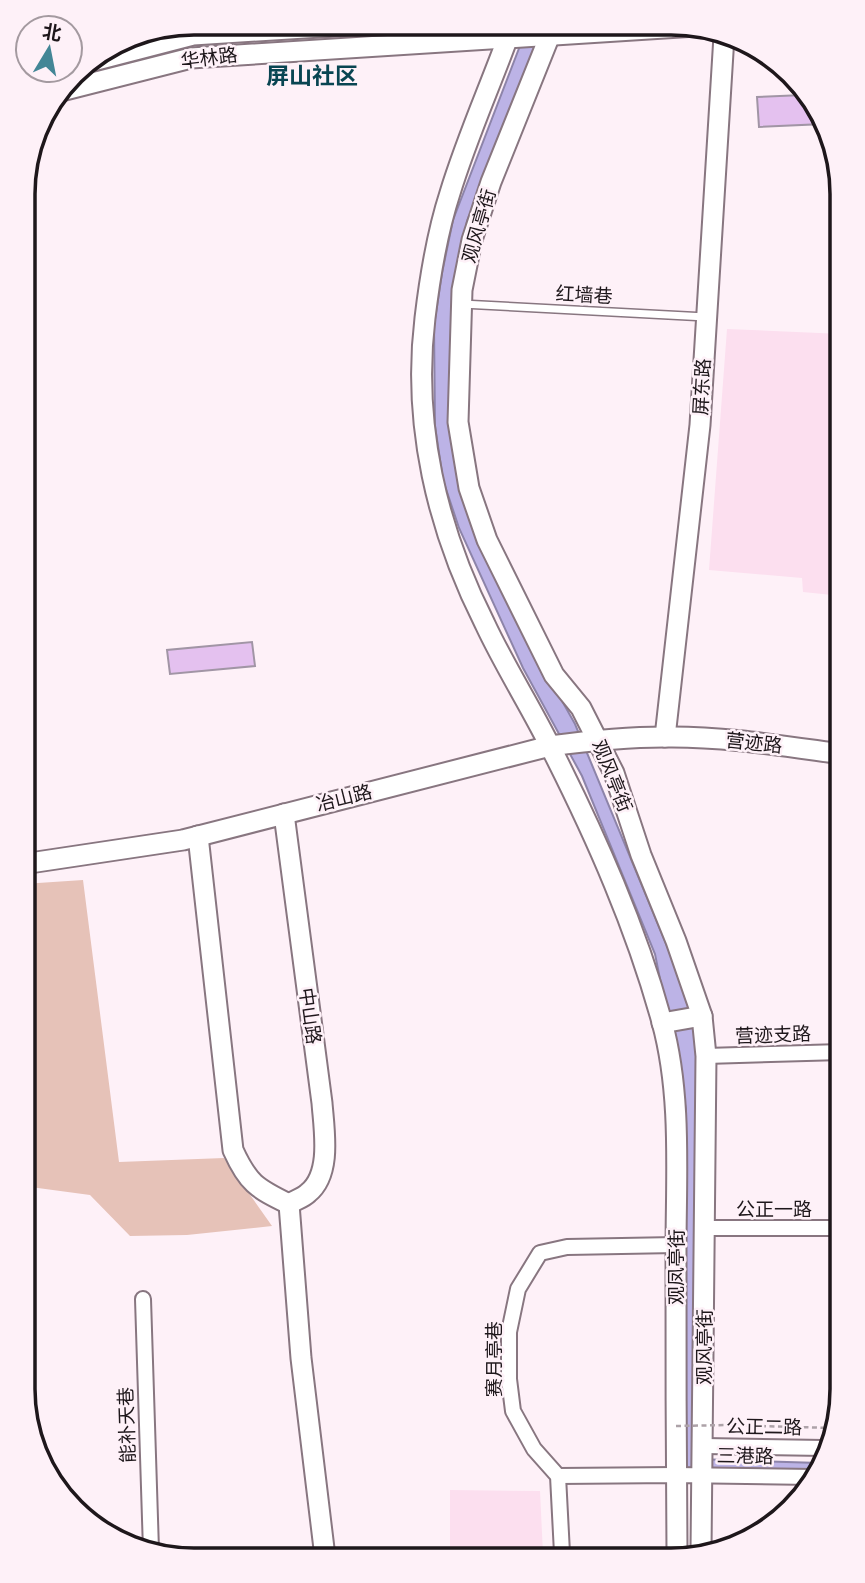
<svg xmlns="http://www.w3.org/2000/svg" width="865" height="1583" viewBox="0 0 865 1583" font-family="'Libre Baskerville','Noto Sans SC',serif">
<style>
.built{fill:#fcdfef}
.green{fill:#e6c2b8}
.water{fill:#bcb3e6;stroke:#8d84a9;stroke-width:2}
.building{fill:#e4c1ef;stroke:#a195a5;stroke-width:2}
.lines{fill:none;stroke-linecap:round;stroke-linejoin:round}
.lane-casing{stroke:#887680;stroke-width:10}
.street-casing{stroke:#887680;stroke-width:18}
.secondary-casing{stroke:#887680;stroke-width:23}
.lane{stroke:#fff;stroke-width:7}
.street{stroke:#fff;stroke-width:14}
.secondary{stroke:#fff;stroke-width:19}
.path-bridge{stroke:#ada2a8;stroke-width:2.5;stroke-dasharray:5 3.5;stroke-linecap:butt}
.labels{text-anchor:middle;dominant-baseline:central;stroke-width:5;stroke-linejoin:round;paint-order:stroke}
.street-label{font-size:19px;fill:#1e171b;stroke:#fef1f8}
.quarter-label{font-size:23px;font-weight:bold;fill:#094552;stroke:#fef1f8}
.rim{fill:none;stroke:#1e171b;stroke-width:3.5}
</style>
<rect width="100%" height="100%" fill="#fef1f8"/>
<!-- built -->
<g class="built">
<polygon points="727,329 842,334 842,596 803,592 802,578 709,570"/>
<polygon points="450,1490 540,1491 543,1554 450,1555"/>
</g>
<!-- green -->
<polygon class="green" points="83,880 119,1162 224,1158 272,1226 187,1235 130,1236 90,1195 23,1186 23,884"/>
<!-- water -->
<polygon class="water" points="528,25 547,25 467,221 457,271 452,322 482,545 511,610 575,724 689,999 700,1072 697,1459 819,1463 814,1473 684,1470 686,1109 655,954 582,776 523,668 459,528 443,480 435,426 434,326 442,273 453,220"/>
<!-- building -->
<g class="building">
<polygon points="803,95 823,124 759,127 757,97"/>
<polygon points="252,642 255,666 170,674 167,650"/>
</g>
<g class="lines">
<defs>
<polyline id="lane" points="462,304 706,317"/>
<g id="street">
<polyline points="706,1056 842,1052"/>
<polyline points="705,1228 842,1228"/>
<polyline points="143,1299 151,1550"/>
<polyline points="704,1446 824,1448"/>
<polyline points="558,1476 676,1475 813,1477"/>
<polyline points="562,1553 558,1476 534,1449 513,1411 509,1379 509,1332 518,1289 540,1253 567,1247 676,1245"/>
</g>
<g id="secondary">
<polyline points="550,35 491,182 472,240 462,290 458,422 469,488 487,540 554,675 581,708 614,773 641,855 676,941 702,1016 706,1056 701,1551"/>
<path d="M508,37C489,89 466,140 450,193C437,233 430,276 425,318C412,424 437,529 485,624C505,667 531,707 552,750C596,837 636,927 662,1022C682,1095 676,1175 676,1250C676,1351 676,1451 677,1552"/>
<polyline points="85,63 193,35 368,24"/>
<polyline points="61,91 191,58 696,26"/>
<polyline points="665,737 700,425 724,36"/>
<path d="M284,814L322,1103C324,1130 332,1174 308,1193C303,1198 295,1200 289,1204"/>
<path d="M198,836L233,1150C248,1183 256,1188 289,1204"/>
<path d="M23,864L183,840L550,746C588,741 626,737 664,737C723,736 783,746 842,754"/>
<polyline points="662,1023 702,1016"/>
<polyline points="289,1204 301,1358 325,1557"/>
</g>
</defs>
<!-- lane casing -->
<use href="#lane" class="lane-casing"/>
<!-- street casing -->
<use href="#street" class="street-casing"/>
<!-- secondary casing -->
<use href="#secondary" class="secondary-casing"/>
<!-- lane -->
<use href="#lane" class="lane"/>
<!-- street -->
<use href="#street" class="street"/>
<!-- secondary -->
<use href="#secondary" class="secondary"/>
<!-- path-bridge -->
<g class="path-bridge">
<polyline points="702,37 708,28"/>
<polyline points="700,38 725,36"/>
<polyline points="676,1426 725,1425 832,1428"/>
</g>
</g>
<g class="labels">
<!-- street labels -->
<g class="street-label">
<text transform="translate(209 58) rotate(-7)">华林路</text>
<text transform="translate(479 226) rotate(-74)">观风亭街</text>
<text transform="translate(584 295) rotate(3)">红墙巷</text>
<text transform="translate(702 387) rotate(-87)">屏东路</text>
<text transform="translate(754 743) rotate(6)">营迹路</text>
<text transform="translate(612 776) rotate(68)">观风亭街</text>
<text transform="translate(344 798) rotate(-14)">冶山路</text>
<text transform="translate(310 1016) rotate(82)">中山路</text>
<text transform="translate(773 1035) rotate(-2)">营迹支路</text>
<text x="774" y="1209">公正一路</text>
<text transform="translate(676 1267) rotate(-90)">观凤亭街</text>
<text transform="translate(704 1347) rotate(-90)">观风亭街</text>
<text transform="translate(494 1359) rotate(-90)">赛月亭巷</text>
<text transform="translate(127 1425) rotate(-92)">能补天巷</text>
<text transform="translate(764 1427) rotate(1)">公正二路</text>
<text transform="translate(745 1456) rotate(1)">三港路</text>
</g>
<!-- quarter labels -->
<g class="quarter-label">
<text x="312" y="76">屏山社区</text>
</g>
</g>
<!-- crop -->
<path d="M0 0H865V1583H0ZM194 35H671A159 159 0 0 1 830 194V1389A159 159 0 0 1 671 1548H194A159 159 0 0 1 35 1389V194A159 159 0 0 1 194 35Z" fill="#fef1f8" fill-rule="evenodd"/>
<path class="rim" d="M194 35H671A159 159 0 0 1 830 194V1389A159 159 0 0 1 671 1548H194A159 159 0 0 1 35 1389V194A159 159 0 0 1 194 35Z"/>
<!-- north arrow -->
<g transform="translate(49 49) rotate(10)"><circle r="33" fill="#fef1f8" stroke="#a49aa0" stroke-width="2"/>
<path d="M0-5L12 26L0 18L-12 26Z" fill="#438696"/>
<text y="-10" font-size="19" font-weight="bold" text-anchor="middle" fill="#1e171b">北</text>
</g>
</svg>
